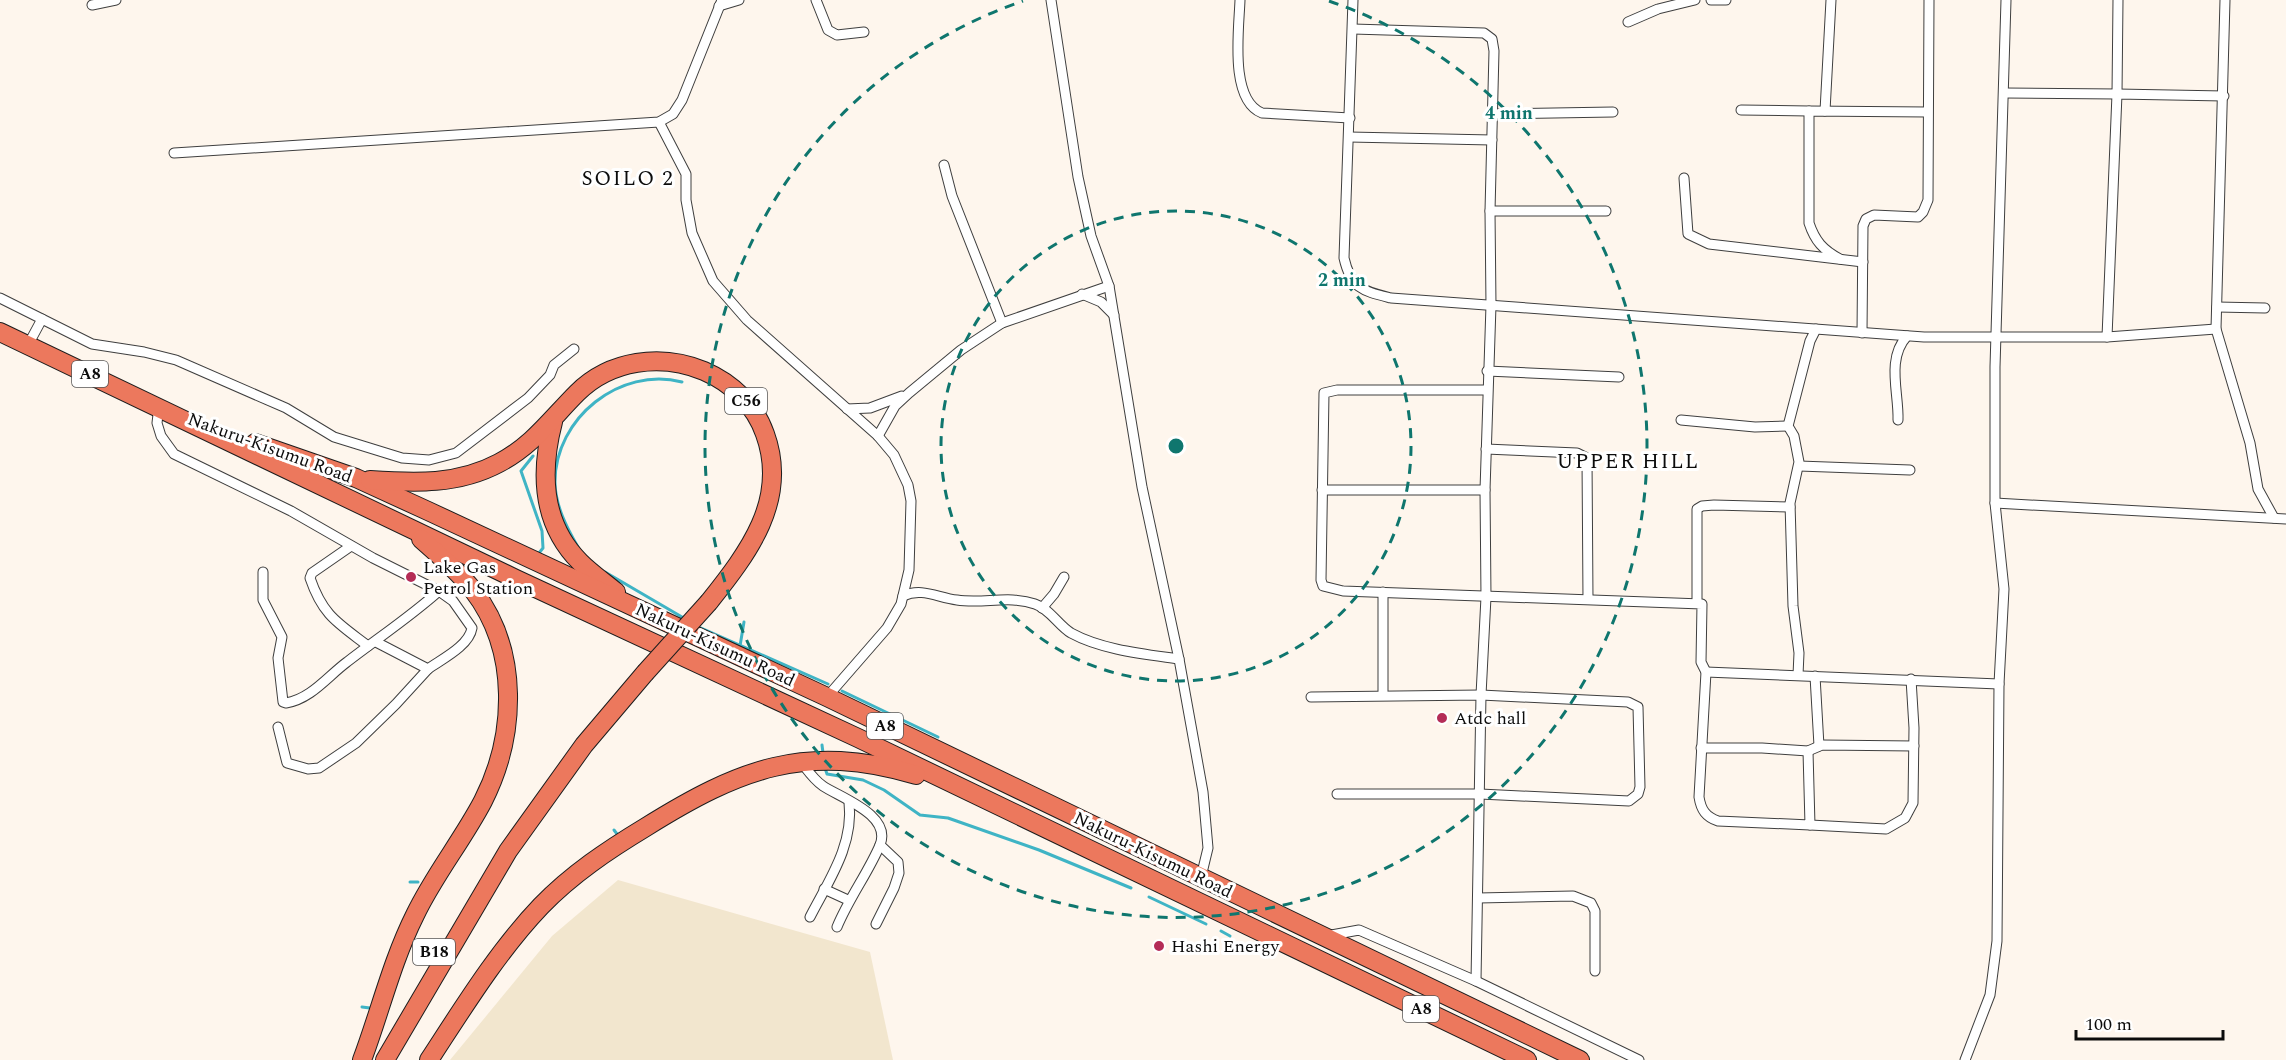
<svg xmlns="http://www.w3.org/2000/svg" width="2286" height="1060" viewBox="0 0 2286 1060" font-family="Spectral,serif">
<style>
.farmland{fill:#f2e6ce}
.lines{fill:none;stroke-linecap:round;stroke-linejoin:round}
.stream{stroke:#3fb4c5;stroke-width:3}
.street-casing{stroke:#3f3f3f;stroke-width:11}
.highway-casing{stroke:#1d1d1d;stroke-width:20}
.street{stroke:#fff;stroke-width:9}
.highway{stroke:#ec785d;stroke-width:18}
.highway-bridge-casing{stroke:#1d1d1d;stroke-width:20;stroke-linecap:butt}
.highway-bridge{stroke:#ec785d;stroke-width:18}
.ring{fill:none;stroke:#0f766e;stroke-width:3;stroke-dasharray:10 8}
.poi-dot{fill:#b42c57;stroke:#fff;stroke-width:2}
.labels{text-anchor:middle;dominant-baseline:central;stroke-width:6;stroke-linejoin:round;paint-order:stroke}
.shield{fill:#fff;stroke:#555;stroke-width:1.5}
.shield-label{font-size:16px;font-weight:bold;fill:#0c0c0c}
.street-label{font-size:18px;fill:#0c0c0c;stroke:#fff}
.poi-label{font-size:18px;fill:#0c0c0c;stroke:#fff;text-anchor:start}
.quarter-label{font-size:21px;letter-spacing:1.5px;fill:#0c0c0c;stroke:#fff}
.centre{fill:#0f766e;stroke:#fff;stroke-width:3}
.ring-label{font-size:18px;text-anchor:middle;font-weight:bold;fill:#0f766e;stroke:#fff;stroke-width:6;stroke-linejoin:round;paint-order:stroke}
</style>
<rect width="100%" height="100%" fill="#fef6ed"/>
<!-- farmland -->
<polygon class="farmland" points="618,880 870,952 893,1060 450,1060 552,936"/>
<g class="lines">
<!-- stream -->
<g class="stream">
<polyline points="533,456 521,471 542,531 543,548 539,553"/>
<path d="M578,547C567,528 555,505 555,482C555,418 620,366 682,382"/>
<polyline points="605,572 682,617"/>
<polyline points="701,628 828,684"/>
<polyline points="740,646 744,622"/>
<polyline points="842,691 938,737"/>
<polyline points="822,745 823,753"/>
<polyline points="825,768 827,774 863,780 884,790 920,815 948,818 1039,850 1131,888"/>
<polyline points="614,830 617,834"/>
<polyline points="410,882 418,882"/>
<polyline points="1149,897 1206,924"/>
<polyline points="1221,931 1230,936"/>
<polyline points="362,1007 370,1008"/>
</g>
<defs>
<g id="street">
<polyline points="816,0 828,30 837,35 864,32"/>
<polyline points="1051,0 1078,177 1091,236 1109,286 1142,487 1179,659 1203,792 1208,848 1201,877"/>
<path d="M1240,0C1239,29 1229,100 1262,113L1350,118"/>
<path d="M1353,0L1344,258C1351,289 1363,291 1391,298L1924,337H2107L2216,329"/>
<polyline points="1711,0 1726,0"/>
<polyline points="2225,0 2216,329 2250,443 2258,489 2274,518"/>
<polyline points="92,5 116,0"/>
<polyline points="719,6 739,0"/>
<polyline points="1628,22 1658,9 1695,0"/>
<polyline points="1353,29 1484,33 1492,39 1494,51 1490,211 1491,305 1485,490 1486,597 1481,695 1476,981"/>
<polyline points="2005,93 2117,94 2118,0"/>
<polyline points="1741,110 1809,111"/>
<polyline points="1825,111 1831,0"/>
<polyline points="1493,114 1613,112"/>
<polyline points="659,122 686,174 686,200 692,233 713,281 747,320 878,436 894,455 908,485 911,501 909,570 901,604 887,628 827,697"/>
<polyline points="1349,137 1492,140"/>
<polyline points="174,153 659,122 673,114 682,100 722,0"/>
<polyline points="944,165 952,196 1002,323"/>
<polyline points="1684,178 1688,234 1709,244 1863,262"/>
<polyline points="1490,211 1606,211"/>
<path d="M1840,259C1823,250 1815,241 1809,223V111L1927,112"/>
<polyline points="1082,294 1101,302 1114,315"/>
<polyline points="0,298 92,344 144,352 176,360 286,408 334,437 402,458 429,460 456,453 528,398 550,375 554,365 574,349"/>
<polyline points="2217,307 2265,308"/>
<polyline points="1862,333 1863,226 1866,219 1874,215 1918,217 1923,212 1928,200 1929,0"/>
<polyline points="2107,337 2117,94 2224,96"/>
<polyline points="28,345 42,319"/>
<polyline points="1487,371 1619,377"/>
<path d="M1486,390H1337L1324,393L1321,580L1323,586L1343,591L1702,604L1701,662L1706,672L1699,797C1701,810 1706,817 1718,821L1810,825L1808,751"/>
<path d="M159,406L157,423L161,436L174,454L291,511L373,558L439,591L453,601L472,628C469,646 442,659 428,669L376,642"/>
<polyline points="847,409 870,408 902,396"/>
<polyline points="1681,420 1755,427 1788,426"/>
<path d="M1898,420C1899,393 1886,359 1907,336"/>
<polyline points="878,436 895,406 909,393 961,350 1002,323 1109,286"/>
<polyline points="1486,449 1577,453 1587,458 1588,599"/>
<polyline points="1799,466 1910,470"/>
<polyline points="1322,490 1485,490"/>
<polyline points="1995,503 2286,519"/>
<path d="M351,546L312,573L310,578C323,616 338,623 368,646"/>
<path d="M263,572V600L282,637L278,658L283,702L286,703C311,699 328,676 347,662C378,638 410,617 439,591"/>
<path d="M903,596C922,587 938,598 957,600C983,604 1010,595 1035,604C1050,609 1058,625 1071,633C1102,650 1144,654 1179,659"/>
<polyline points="1697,603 1697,509 1702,506 1714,505 1790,507"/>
<polyline points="1042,608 1054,594 1064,577"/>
<polyline points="1706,672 1999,684"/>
<polyline points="1798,675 1799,653 1793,606 1790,503 1799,462 1794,436 1788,426 1810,341 1816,329"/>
<polyline points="1815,676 1819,746"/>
<polyline points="1383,695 1383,592"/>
<polyline points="1311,697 1481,695 1628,702 1638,707 1640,787 1638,794 1629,801 1480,794 1337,794"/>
<polyline points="278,727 287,763 308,769 319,768 356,743 396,704 428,669"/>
<polyline points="1701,748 1762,748 1808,751 1822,745 1914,746"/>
<path d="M801,762C808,771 814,780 823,786C841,798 892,815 880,845C868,873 849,898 837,927"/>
<polyline points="1810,825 1886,829 1905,818 1913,803 1914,728 1911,679"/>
<polyline points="824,889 848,900"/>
<polyline points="1478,898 1573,896 1591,903 1595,911 1595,971"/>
<path d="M810,917C829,880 854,845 849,802"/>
<polyline points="876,924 894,888 899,873 898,862 880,845"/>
<polyline points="1326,936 1359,930 1476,981 1639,1060"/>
<polyline points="1965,1060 1990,995 1997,941 1999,684 2004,589 1995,503 1995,367 2006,0"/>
</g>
<g id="highway">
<polyline points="0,332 516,579 858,738 1527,1060"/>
<path d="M553,422C540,472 541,523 580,562C591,573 604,582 616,592"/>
<polyline points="255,443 356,478 428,511 827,697 1580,1060"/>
<path d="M370,480C415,483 458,485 499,463C532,446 551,419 577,393C610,360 661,353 704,371C732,383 755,405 765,434C789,500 748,553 709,602"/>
<path d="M362,1060C380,1012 392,961 415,915C434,875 462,841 483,801C516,736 520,651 473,590C458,571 439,555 421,539"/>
<polyline points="385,1060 508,851 584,745 645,673"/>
<path d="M429,1060C463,1008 498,951 541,906C572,874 608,850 646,827C739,769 806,742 916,775"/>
</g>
</defs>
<!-- street casing -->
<use href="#street" class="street-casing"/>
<!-- highway casing -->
<use href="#highway" class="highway-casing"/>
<!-- street -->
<use href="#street" class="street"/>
<!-- highway -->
<use href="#highway" class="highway"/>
<defs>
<polyline id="highway-bridge" points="645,673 709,602"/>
</defs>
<!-- highway-bridge casing -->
<use href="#highway-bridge" class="highway-bridge-casing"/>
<!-- highway-bridge -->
<use href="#highway-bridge" class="highway-bridge"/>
</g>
<!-- distance rings -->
<g class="ring">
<circle cx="1176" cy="446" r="235"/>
<path d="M1329 1A471 471 0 1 1 1023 1"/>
</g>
<!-- markers -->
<g class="poi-dot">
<circle cx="411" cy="577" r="6"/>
<circle cx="1442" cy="718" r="6"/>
<circle cx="1159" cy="946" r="6"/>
</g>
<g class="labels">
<!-- shield labels -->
<g class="shield">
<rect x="72" y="361" width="36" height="26" rx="4.5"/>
<rect x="725" y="388" width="42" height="26" rx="4.5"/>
<rect x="867" y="713" width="36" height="26" rx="4.5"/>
<rect x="413" y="939" width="42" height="26" rx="4.5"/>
<rect x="1403" y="996" width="36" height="26" rx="4.5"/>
</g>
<g class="shield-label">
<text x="90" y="374">A8</text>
<text x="746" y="401">C56</text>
<text x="885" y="726">A8</text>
<text x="434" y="952">B18</text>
<text x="1421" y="1009">A8</text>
</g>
<!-- street labels -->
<g class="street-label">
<text transform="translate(270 448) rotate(20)">Nakuru-Kisumu Road</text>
<text transform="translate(715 645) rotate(25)">Nakuru-Kisumu Road</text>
<text transform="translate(1153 855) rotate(26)">Nakuru-Kisumu Road</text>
</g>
<!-- poi labels -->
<g class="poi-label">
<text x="423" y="567">Lake Gas<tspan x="423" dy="21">Petrol Station</tspan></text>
<text x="1454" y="718">Atdc hall</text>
<text x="1171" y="946">Hashi Energy</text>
</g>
<!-- quarter labels -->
<g class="quarter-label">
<text x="628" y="179">SOILO 2</text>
<text x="1628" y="462">UPPER HILL</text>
</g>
</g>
<circle cx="1176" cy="446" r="9" class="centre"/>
<g class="ring-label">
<text x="1509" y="119">4 min</text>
<text x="1342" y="286">2 min</text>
</g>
<!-- scale -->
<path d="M2076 1030v9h147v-9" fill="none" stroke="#0c0c0c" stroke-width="3"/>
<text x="2085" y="1030" font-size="18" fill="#0c0c0c" stroke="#ffffff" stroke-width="4.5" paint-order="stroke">100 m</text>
</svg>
